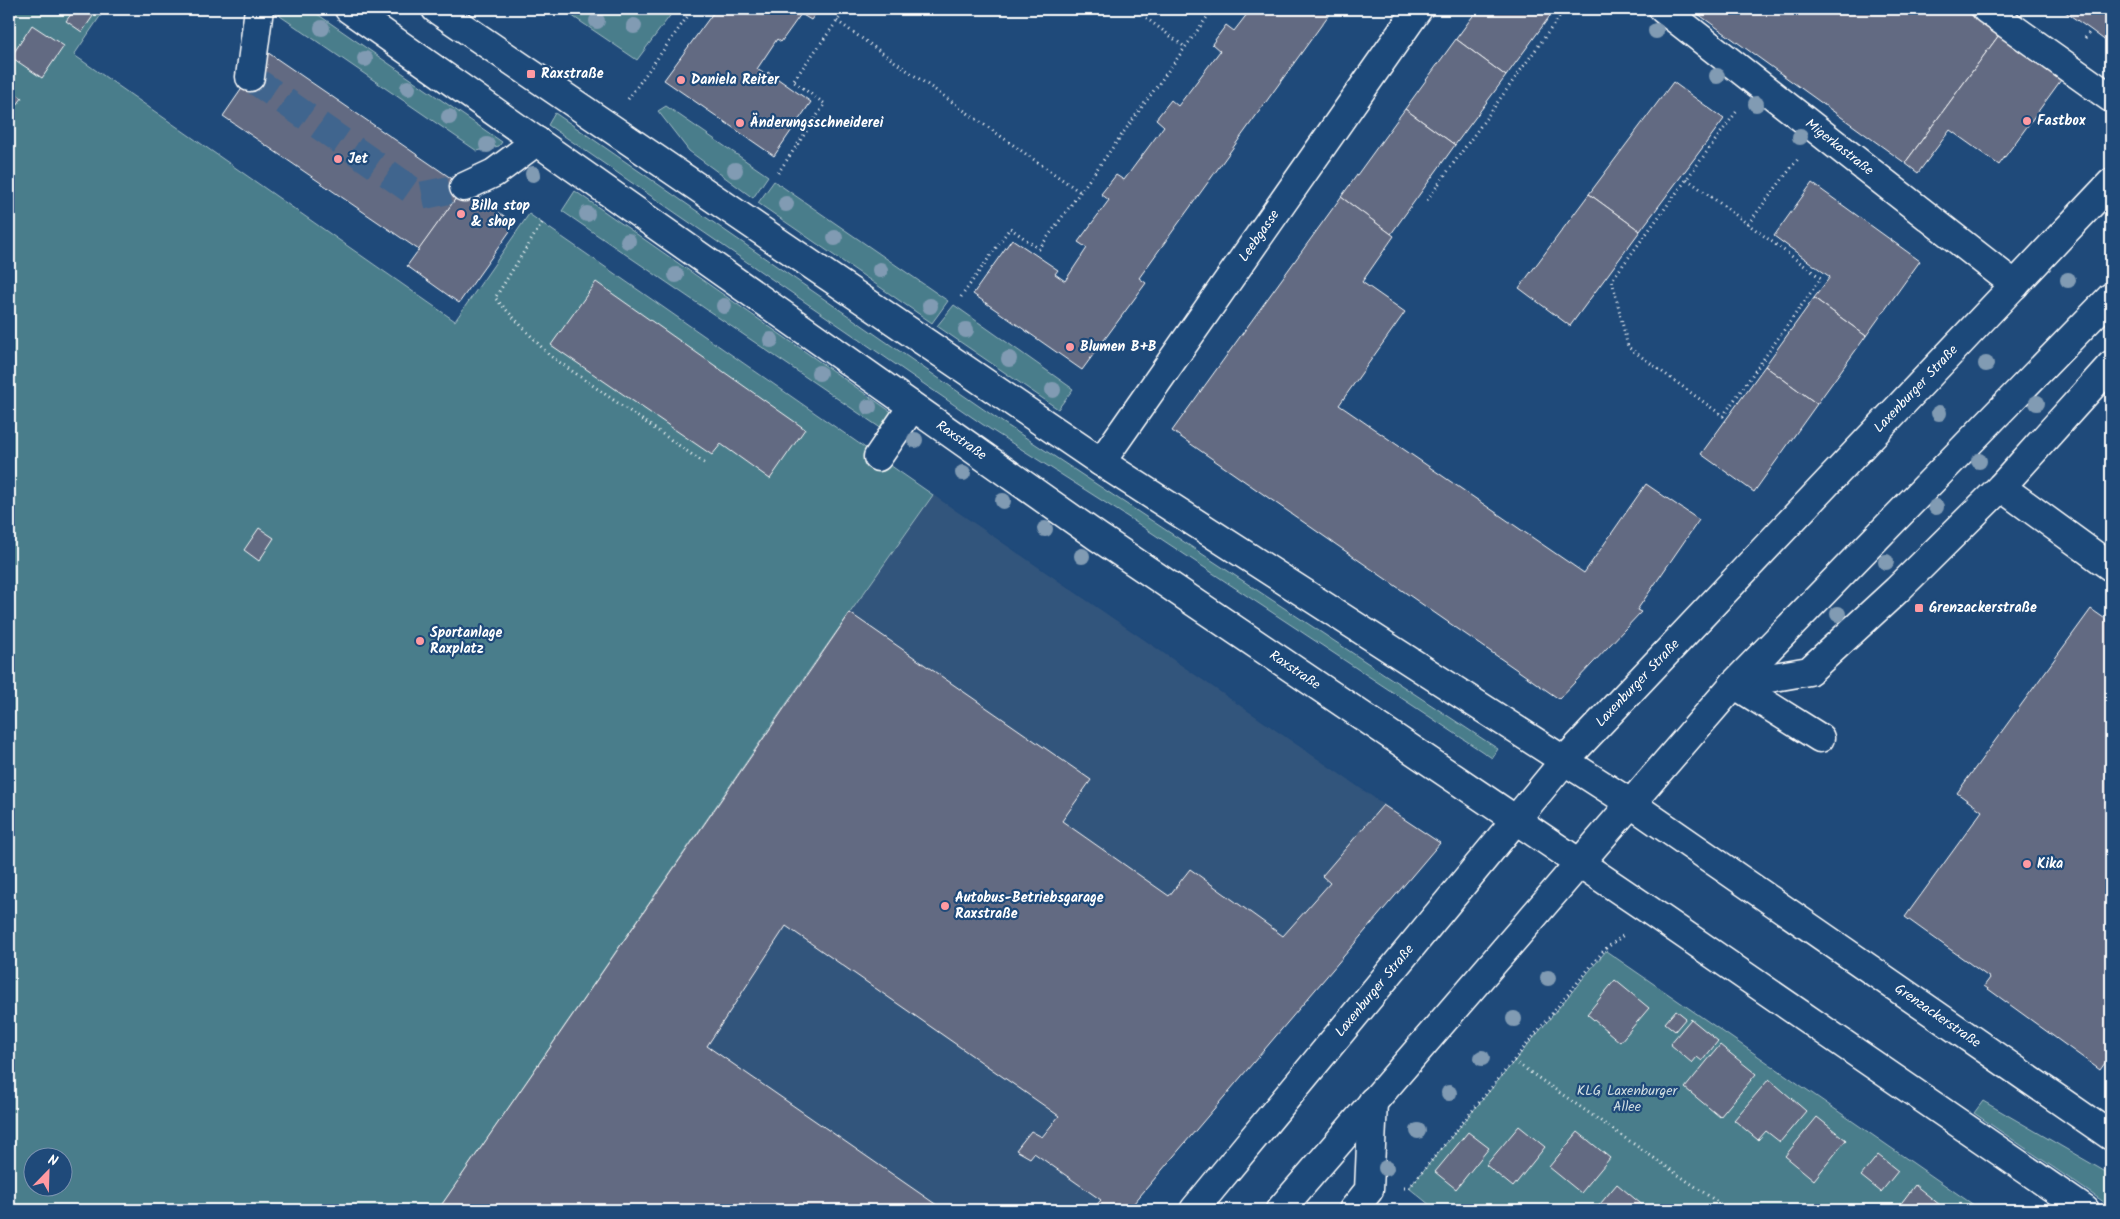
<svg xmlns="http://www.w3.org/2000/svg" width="2120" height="1219" viewBox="0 0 2120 1219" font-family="Kalam,sans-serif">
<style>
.built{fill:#33547c}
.green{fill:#487d8b;stroke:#a4bec5;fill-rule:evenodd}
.building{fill:#626b82;stroke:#fff}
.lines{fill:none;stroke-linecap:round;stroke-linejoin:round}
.minor-tunnel{stroke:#41658e;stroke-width:28;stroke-dasharray:28 14;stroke-linecap:butt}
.minor-casing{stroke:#fff;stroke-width:31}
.major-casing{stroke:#fff;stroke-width:31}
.path{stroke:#fff;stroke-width:3;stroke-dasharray:1 4;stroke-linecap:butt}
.minor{stroke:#1f4a7a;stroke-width:28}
.major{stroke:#1f4a7a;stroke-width:28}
.tree{fill:#819bb3}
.poi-dot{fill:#ff9aa2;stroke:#1f4a7a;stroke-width:2}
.labels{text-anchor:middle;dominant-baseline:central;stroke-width:4.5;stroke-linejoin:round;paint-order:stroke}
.poi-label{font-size:14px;font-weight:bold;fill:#fff;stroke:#1f4a7a;text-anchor:start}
.street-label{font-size:14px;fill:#fff;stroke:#1f4a7a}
.park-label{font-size:14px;fill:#d1dee2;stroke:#1f4a7a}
</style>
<rect width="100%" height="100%" fill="#1f4a7a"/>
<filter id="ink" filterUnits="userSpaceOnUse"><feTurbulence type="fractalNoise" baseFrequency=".02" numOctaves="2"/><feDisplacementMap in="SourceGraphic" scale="10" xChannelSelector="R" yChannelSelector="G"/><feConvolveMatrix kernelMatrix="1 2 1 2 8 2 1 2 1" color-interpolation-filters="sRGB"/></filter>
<g filter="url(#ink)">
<!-- built -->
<polygon class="built" points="933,495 1440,843 1128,1210 438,1210 811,668"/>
<!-- green -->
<g class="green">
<path d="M9,9H105L74,55L455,321L529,214L933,495L811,668L438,1210H9ZM32,1156H62V1186H32Z"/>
<polygon points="277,9 310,9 502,142 499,146 477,151 280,16"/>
<polygon points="562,9 675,9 637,60"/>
<polygon points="666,106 768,176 753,198 689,151 658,111"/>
<polygon points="555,113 1002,422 1498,749 1492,758 1134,521 982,424 548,125"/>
<polygon points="774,181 948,301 932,323 758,203"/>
<polygon points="575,191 893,413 882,429 562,211"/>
<polygon points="954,305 1073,389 1058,409 937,326"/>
<polygon points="1606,951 1981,1210 1436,1210 1409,1188"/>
<polygon points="1983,1101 2111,1175 2111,1207 1974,1113"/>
</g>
<!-- building -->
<g class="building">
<polygon points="75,9 82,9 93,16 82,32 66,21"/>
<polygon points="716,9 819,9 811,20 801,14 781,42 777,39 757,69 766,75 768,72 811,102 774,156 664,80"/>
<polygon points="1251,9 1333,9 1139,278 1146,283 1082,370 973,294 1012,239 1058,270 1055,274 1065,281 1087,248 1078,242 1109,200 1101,194 1116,175 1124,180 1164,126 1156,119 1171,100 1178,106 1220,51 1212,44 1226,25 1234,31"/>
<polygon points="1478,9 1555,9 1506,76 1456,39"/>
<polygon points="1691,9 1963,9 1999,35 1905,163"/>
<polygon points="2061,9 2111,9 2111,45 2091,30"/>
<polygon points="32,25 64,46 42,78 11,57"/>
<polygon points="1999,35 2061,80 1999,165 1950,130 1918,173 1905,163"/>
<polygon points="1456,39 1506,76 1455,145 1405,109"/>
<polygon points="267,52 464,187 419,250 223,116"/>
<polygon points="1673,82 1724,119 1640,231 1589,194"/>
<polygon points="9,84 12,86 10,89 22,98 12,112 9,109"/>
<polygon points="1405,109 1455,145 1391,234 1341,197"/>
<polygon points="1812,183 1920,261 1866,336 1814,298 1830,277 1774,236"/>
<polygon points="464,187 515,224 459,303 407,266"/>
<polygon points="1589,194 1640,231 1570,326 1519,288"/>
<polygon points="1341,197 1394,236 1362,282 1405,312 1339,405 1584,573 1646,484 1699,520 1637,610 1641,612 1559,699 1172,431"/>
<polygon points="596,282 805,429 770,479 721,444 712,455 551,345"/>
<polygon points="1814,298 1866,336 1817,404 1765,366"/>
<polygon points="1765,366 1817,404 1754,492 1701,454"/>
<polygon points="259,528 274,538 259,561 244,550"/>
<polygon points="2091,609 2111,623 2111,1067 2105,1063 2100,1070 1984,986 1990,978 1905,917 1982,811 1957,793"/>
<polygon points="850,613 1091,780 1062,821 1169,896 1190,869 1283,936 1330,883 1322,876 1383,805 1440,843 1128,1210 1092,1210 1101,1200 1034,1153 1030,1158 1016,1150 1031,1131 1042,1137 1059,1116 786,926 707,1046 944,1210 438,1210"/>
<polygon points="1615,980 1649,1008 1620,1042 1587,1014"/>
<polygon points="1676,1010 1686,1018 1675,1031 1665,1023"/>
<polygon points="1691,1019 1718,1041 1702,1061 1697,1057 1692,1063 1670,1044"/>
<polygon points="1720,1045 1756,1074 1720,1117 1685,1088"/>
<polygon points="1769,1079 1806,1111 1780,1142 1766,1131 1758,1140 1734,1120"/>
<polygon points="1817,1117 1846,1140 1814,1180 1785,1156"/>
<polygon points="1519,1126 1545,1147 1513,1187 1486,1165"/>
<polygon points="1468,1132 1489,1148 1456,1189 1435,1172"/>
<polygon points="1578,1132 1610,1158 1581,1193 1549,1167"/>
<polygon points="1878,1155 1898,1171 1881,1192 1861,1176"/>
<polygon points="1617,1184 1646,1208 1644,1210 1595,1210"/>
<polygon points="1915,1185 1945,1209 1944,1210 1896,1210"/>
</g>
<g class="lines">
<!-- minor-tunnel -->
<polyline class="minor-tunnel" points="250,77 420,196 464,187"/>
<defs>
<g id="minor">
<path id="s1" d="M1663,9L2015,285"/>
<polyline points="1986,9 2111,98"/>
<polyline points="250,77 259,9"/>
<polyline points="464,187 494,173 537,141"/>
<polyline points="878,457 912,407"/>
<path id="s2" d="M1101,462L1418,9"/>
<polyline points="2001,487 2111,567"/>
<polyline points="1734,684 1809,671 1897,590 2001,487 2111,365"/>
<polyline points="1734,684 1820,738"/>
<polyline points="1353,1210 1369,1190 1373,1101"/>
</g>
<g id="major">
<path id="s3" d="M349,9L1098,537L1649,910L2085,1210"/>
<path id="s4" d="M436,9L1101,462L1630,803L2111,1136"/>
<path id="s5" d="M1194,1210L1565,760L2111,183"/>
<polyline points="1280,1210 1734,684 2111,297"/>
</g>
</defs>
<!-- minor casing -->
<use href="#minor" class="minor-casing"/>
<!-- major casing -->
<use href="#major" class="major-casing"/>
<!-- path -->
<g class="path">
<polyline points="1134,9 1185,47"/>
<polyline points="837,21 1080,192"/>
<polyline points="2085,38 2091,30"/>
<polyline points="628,99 693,9"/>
<polyline points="778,173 825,104 793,81 846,9"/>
<polyline points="1687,179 1821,278 1723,416 1628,347 1612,280 1737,111"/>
<polyline points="1427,200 1565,9"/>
<polyline points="542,223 495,298 549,355 704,463"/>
<polyline points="1748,224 1798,159"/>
<polyline points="961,297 1010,228 1039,249 1213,9"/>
<polyline points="1514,1061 1729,1210"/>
<polyline points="1404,1188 1409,1188 1605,949 1625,934"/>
</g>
<!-- minor -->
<use href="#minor" class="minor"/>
<!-- major -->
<use href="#major" class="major"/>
</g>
<!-- trees -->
<g class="tree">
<circle cx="597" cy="21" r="8"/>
<circle cx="634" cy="26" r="8"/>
<circle cx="322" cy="28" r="8"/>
<circle cx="1656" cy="31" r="8"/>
<circle cx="365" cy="59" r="8"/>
<circle cx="1717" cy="76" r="8"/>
<circle cx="408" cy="88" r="8"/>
<circle cx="1756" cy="104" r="8"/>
<circle cx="449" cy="117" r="8"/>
<circle cx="1800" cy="137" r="8"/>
<circle cx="487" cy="145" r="8"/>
<circle cx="735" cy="170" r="8"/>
<circle cx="533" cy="174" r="8"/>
<circle cx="786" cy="204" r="8"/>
<circle cx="587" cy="214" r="8"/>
<circle cx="835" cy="238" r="8"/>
<circle cx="628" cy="241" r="8"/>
<circle cx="880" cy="270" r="8"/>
<circle cx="676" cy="275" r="8"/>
<circle cx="2068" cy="280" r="8"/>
<circle cx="724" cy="306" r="8"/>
<circle cx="930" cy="306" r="8"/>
<circle cx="966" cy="330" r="8"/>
<circle cx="771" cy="340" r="8"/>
<circle cx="1009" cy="359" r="8"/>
<circle cx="1986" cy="364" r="8"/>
<circle cx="819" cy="373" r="8"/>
<circle cx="1053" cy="390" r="8"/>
<circle cx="2037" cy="403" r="8"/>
<circle cx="869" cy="407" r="8"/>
<circle cx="1939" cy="413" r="8"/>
<circle cx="915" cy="440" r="8"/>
<circle cx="1979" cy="461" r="8"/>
<circle cx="963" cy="473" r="8"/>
<circle cx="1003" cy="501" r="8"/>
<circle cx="1936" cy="507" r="8"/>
<circle cx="1045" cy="529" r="8"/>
<circle cx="1082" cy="556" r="8"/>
<circle cx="1886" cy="562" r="8"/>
<circle cx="1838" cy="614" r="8"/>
<circle cx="1548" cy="978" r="8"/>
<circle cx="1514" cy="1019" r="8"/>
<circle cx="1482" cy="1058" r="8"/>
<circle cx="1449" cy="1093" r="8"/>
<circle cx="1418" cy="1131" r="8"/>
<circle cx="1386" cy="1168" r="8"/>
</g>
</g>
<!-- markers -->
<g class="poi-dot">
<rect x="526" y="69" width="10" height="10" rx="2.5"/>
<circle cx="681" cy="80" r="5"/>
<circle cx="2027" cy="121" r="5"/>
<circle cx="740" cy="123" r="5"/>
<circle cx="338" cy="159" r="5"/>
<circle cx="461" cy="214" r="5"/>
<circle cx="1070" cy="347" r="5"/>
<rect x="1914" y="603" width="10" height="10" rx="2.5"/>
<circle cx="420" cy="641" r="5"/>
<circle cx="2027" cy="864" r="5"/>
<circle cx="945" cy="906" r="5"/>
</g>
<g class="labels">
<!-- poi labels -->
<g class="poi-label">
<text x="541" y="74">Raxstraße</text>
<text x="691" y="80">Daniela Reiter</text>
<text x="2037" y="121">Fastbox</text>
<text x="750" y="123">Änderungsschneiderei</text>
<text x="348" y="159">Jet</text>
<text x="471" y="206">Billa stop<tspan x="471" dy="16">&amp; shop</tspan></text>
<text x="1080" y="347">Blumen B+B</text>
<text x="1929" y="608">Grenzackerstraße</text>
<text x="430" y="633">Sportanlage<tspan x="430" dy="16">Raxplatz</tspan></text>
<text x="2037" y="864">Kika</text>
<text x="955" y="898">Autobus-Betriebsgarage<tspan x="955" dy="16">Raxstraße</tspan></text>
</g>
<!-- street labels -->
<g class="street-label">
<text stroke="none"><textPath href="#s1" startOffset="224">Migerkastraße</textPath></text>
<text stroke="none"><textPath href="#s2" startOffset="276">Leebgasse</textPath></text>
<text stroke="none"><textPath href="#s5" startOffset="1094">Laxenburger Straße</textPath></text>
<text stroke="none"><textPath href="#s3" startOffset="749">Raxstraße</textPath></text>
<text stroke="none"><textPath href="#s3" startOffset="1154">Raxstraße</textPath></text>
<text stroke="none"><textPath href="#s5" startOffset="689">Laxenburger Straße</textPath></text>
<text stroke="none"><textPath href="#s5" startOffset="284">Laxenburger Straße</textPath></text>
<text stroke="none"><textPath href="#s4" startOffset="1808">Grenzackerstraße</textPath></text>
</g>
<!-- park labels -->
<g class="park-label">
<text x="1627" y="1091">KLG Laxenburger<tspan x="1627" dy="16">Allee</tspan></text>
</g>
</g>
<!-- margin -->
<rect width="2120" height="1219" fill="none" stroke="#1f4a7a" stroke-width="30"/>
<rect x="15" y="15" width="2090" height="1189" fill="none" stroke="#fff" stroke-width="2" filter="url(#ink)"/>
<!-- north arrow -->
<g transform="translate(48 1172) rotate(23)"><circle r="24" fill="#1f4a7a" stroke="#7992af"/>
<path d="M0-4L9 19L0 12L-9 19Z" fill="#ff9aa2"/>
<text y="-8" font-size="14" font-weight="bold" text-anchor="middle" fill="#ffffff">N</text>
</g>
</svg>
